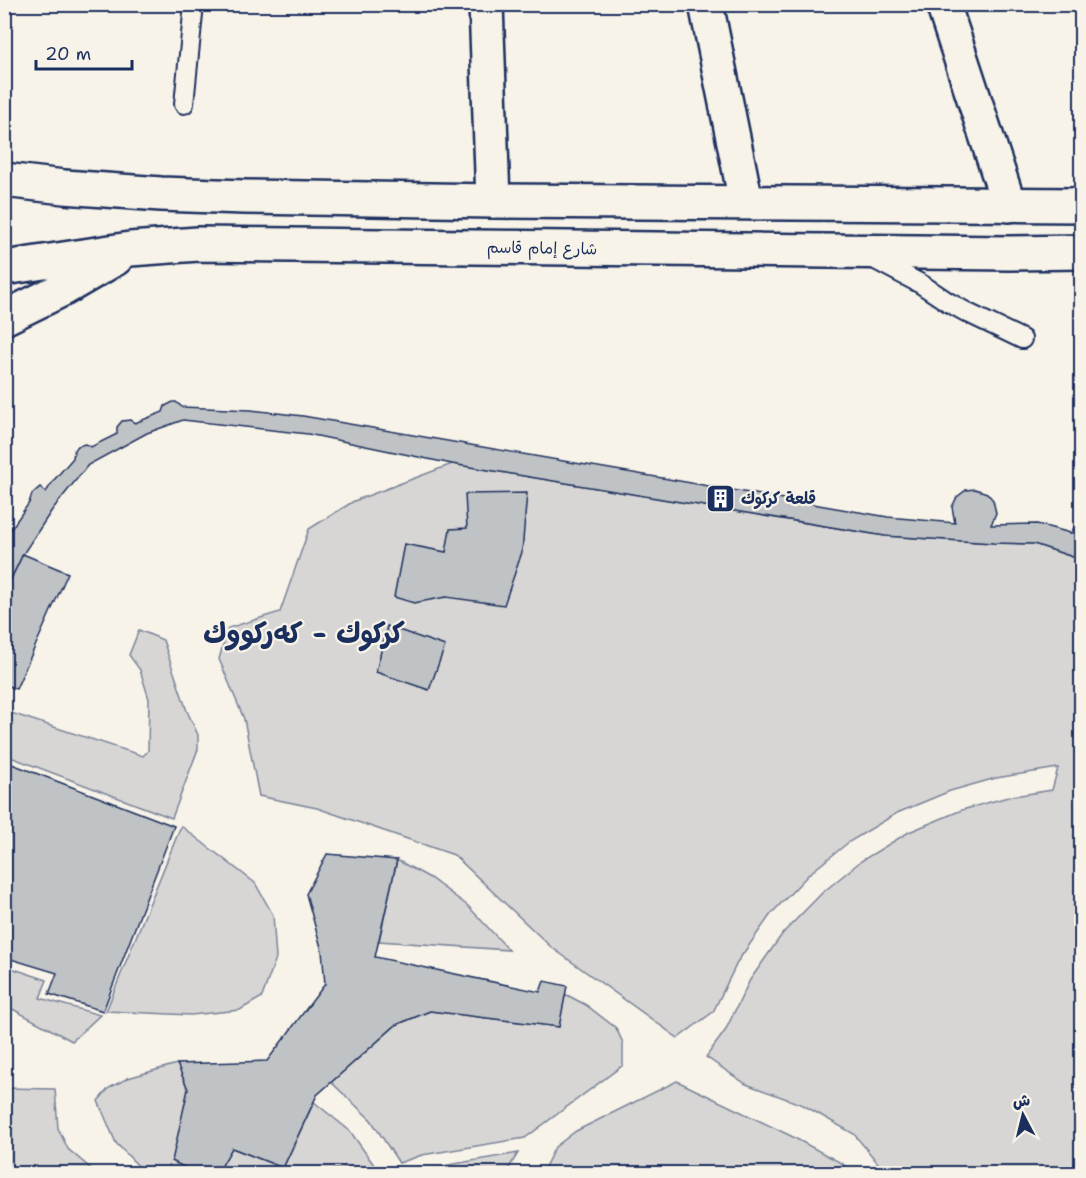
<svg xmlns="http://www.w3.org/2000/svg" width="1086" height="1178" viewBox="0 0 1086 1178" font-family="'Shantell Sans','Playpen Sans Arabic',sans-serif">
<style>
.green{fill:#d7d6d4;stroke:#798299;stroke-width:1.5}
.building{fill:#c0c3c5;stroke:#1b2f5e;stroke-width:1.5}
.lines{fill:none;stroke-linecap:round;stroke-linejoin:round}
.lane-casing{stroke:#1b2f5e;stroke-width:22}
.street-casing{stroke:#1b2f5e;stroke-width:38}
.primary-casing{stroke:#1b2f5e;stroke-width:38}
.lane{stroke:#f7f3e8;stroke-width:18}
.street{stroke:#f7f3e8;stroke-width:33}
.primary{stroke:#f7f3e8;stroke-width:33}
.labels{text-anchor:middle;dominant-baseline:central;stroke-width:4.5;stroke-linejoin:round;paint-order:stroke}
.street-label{font-size:16px;fill:#1b2f5e;stroke:#f7f3e8}
.poi-label{font-size:16px;font-weight:bold;fill:#1b2f5e;stroke:#f7f3e8;text-anchor:start}
.town-label{font-size:28px;font-weight:bold;fill:#1b2f5e;stroke:#f7f3e8}
</style>
<rect width="100%" height="100%" fill="#f7f3e8"/>
<filter id="ink" filterUnits="userSpaceOnUse"><feTurbulence type="fractalNoise" baseFrequency=".0167" numOctaves="2"/><feDisplacementMap in="SourceGraphic" scale="12" xChannelSelector="R" yChannelSelector="G"/><feConvolveMatrix kernelMatrix="1 2 1 2 8 2 1 2 1" color-interpolation-filters="sRGB"/></filter>
<g filter="url(#ink)">
<!-- green -->
<g class="green">
<polygon points="452,464 885,536 993,543 1034,544 1081,560 1081,1173 886,1173 854,1134 803,1105 746,1084 706,1057 725,1031 750,980 783,933 822,893 861,861 909,832 962,810 1008,797 1052,790 1058,768 996,778 950,791 897,813 849,842 809,874 771,914 738,961 713,1012 678,1038 551,947 454,855 317,808 259,796 244,719 219,659 228,628 280,612 309,529 354,501"/>
<polygon points="139,630 163,640 187,711 198,735 198,749 172,818 5,755 5,711 143,756 148,751 149,699 140,670 129,655"/>
<polygon points="181,826 255,883 273,915 276,958 262,997 240,1010 191,1015 106,1011"/>
<polygon points="397,860 430,878 468,906 509,950 379,941"/>
<polygon points="5,966 47,980 40,998 100,1015 72,1041 5,1005"/>
<polygon points="565,994 586,1005 616,1028 623,1043 623,1065 525,1138 422,1155 399,1163 371,1120 331,1082 396,1025 430,1011 559,1027"/>
<polygon points="177,1064 188,1089 197,1173 145,1173 116,1143 98,1101 109,1088 128,1078"/>
<polygon points="677,1081 791,1136 843,1164 851,1173 542,1173 555,1147 576,1131"/>
<polygon points="5,1088 55,1089 58,1128 68,1149 96,1173 5,1173"/>
<polygon points="314,1102 350,1131 374,1165 329,1170 318,1173 217,1174 232,1148 283,1168"/>
<polygon points="518,1153 506,1173 428,1173 430,1171 448,1165"/>
</g>
<!-- building -->
<g class="building">
<polygon points="173,402 176,402 182,407 251,410 303,416 888,517 955,523 952,507 957,497 966,490 975,489 987,493 993,500 996,513 991,525 1037,524 1071,533 1082,513 1082,560 1034,544 993,543 885,536 452,464 308,434 183,420 147,433 88,465 52,510 23,554 4,594 4,539 29,503 32,494 40,487 46,492 54,480 73,458 74,450 78,446 85,444 91,447 117,434 117,427 122,421 130,420 135,423 163,412 165,406"/>
<polygon points="527,493 522,552 504,605 446,597 414,603 394,597 404,544 446,552 450,529 467,528 465,494"/>
<polygon points="23,554 68,573 16,689 4,684 4,594"/>
<polygon points="387,626 445,646 429,690 376,672"/>
<polygon points="4,761 174,826 103,1011 49,994 57,973 4,957"/>
<polygon points="327,854 397,860 375,957 540,992 544,981 567,986 559,1027 430,1011 396,1025 317,1095 283,1168 232,1148 217,1174 197,1174 172,1161 188,1089 177,1064 267,1061 325,984 322,951 306,894"/>
</g>
<g class="lines">
<defs>
<g id="lane">
<polyline points="184,104 194,4"/>
<polyline points="870,257 921,284 948,302 968,313 1022,339"/>
</g>
<g id="street">
<polyline points="486,4 493,201"/>
<polyline points="706,4 746,202"/>
<polyline points="943,4 1009,205"/>
</g>
<g id="primary">
<polyline points="4,180 64,187 161,194 244,197 493,201 1082,205"/>
<polyline points="4,268 130,249 198,244 1010,253 1082,252"/>
<polyline points="4,318 63,289 116,258"/>
</g>
</defs>
<!-- lane casing -->
<use href="#lane" class="lane-casing"/>
<!-- street casing -->
<use href="#street" class="street-casing"/>
<!-- primary casing -->
<use href="#primary" class="primary-casing"/>
<!-- lane -->
<use href="#lane" class="lane"/>
<!-- street -->
<use href="#street" class="street"/>
<!-- primary -->
<use href="#primary" class="primary"/>
</g>
</g>
<!-- icons -->
<defs>
<symbol id="building-square" viewBox="-11 -11 22 22"><rect x="-9" y="-9" width="18" height="18" rx="4" fill="#1b2f5e" stroke="#f7f3e8"/><path d="M-4-6H4V6H1V3H-1V6H-4ZM-2.5-4.3h1.7v1.8h-1.7ZM.8-4.3h1.7v1.8H.8ZM-2.5-1h1.7V.8h-1.7ZM.8-1h1.7V.8H.8Z" fill="#fff"/></symbol>
</defs>
<g fill-rule="evenodd">
<use href="#building-square" x="704" y="482" width="33" height="33"/>
</g>
<g class="labels">
<!-- street labels -->
<g class="street-label">
<text transform="translate(542 248) rotate(1)">شارع إمام قاسم</text>
</g>
<!-- poi labels -->
<g class="poi-label">
<text x="741" y="498">قلعة كركوك</text>
</g>
<!-- town labels -->
<g class="town-label">
<text x="304" y="633">كركوك - کەرکووك</text>
</g>
</g>
<!-- margin -->
<rect width="1086" height="1178" fill="none" stroke="#f7f3e8" stroke-width="24"/>
<rect x="12" y="12" width="1062" height="1154" fill="none" stroke="#1b2f5e" stroke-width="2" filter="url(#ink)"/>
<!-- north arrow -->
<g transform="translate(1023 1115) rotate(353)" stroke="#f7f3e8" stroke-width="4.5" paint-order="stroke">
<path d="M0-4.5L10 22L0 15L-10 22Z" fill="#1b2f5e"/>
<text y="-9" font-size="16" font-weight="bold" text-anchor="middle" fill="#1b2f5e">ش</text>
</g>
<!-- scale -->
<path d="M36 60v9h96v-9" fill="none" stroke="#1b2f5e" stroke-width="3"/>
<text x="45" y="60" font-size="18" fill="#1b2f5e" stroke="#f7f3e8" stroke-width="4.5" paint-order="stroke">20 m</text>
</svg>
